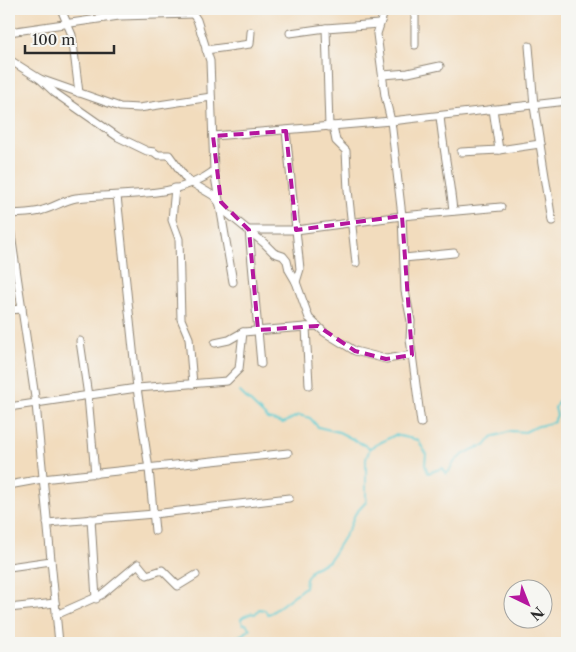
<svg xmlns="http://www.w3.org/2000/svg" width="576" height="652" viewBox="0 0 576 652" font-family="'Libre Caslon Text',serif">
<style>
.lines{fill:none;stroke-linecap:round;stroke-linejoin:round}
.stream{stroke:#5dcad0;stroke-width:2}
.minor-casing{stroke:#8e8474;stroke-width:9}
.minor{stroke:#fff;stroke-width:7}
.marked{fill:none;stroke:#b5179e;stroke-width:4;stroke-dasharray:10 6;stroke-linejoin:round}
</style>
<rect width="100%" height="100%" fill="#f6f6f2"/>
<filter id="ink" filterUnits="userSpaceOnUse"><feTurbulence type="fractalNoise" baseFrequency=".02" numOctaves="2"/><feDisplacementMap in="SourceGraphic" scale="10" xChannelSelector="R" yChannelSelector="G"/><feConvolveMatrix kernelMatrix="1 2 1 2 8 2 1 2 1" color-interpolation-filters="sRGB"/></filter>
<filter id="wash" filterUnits="userSpaceOnUse"><feTurbulence type="fractalNoise" baseFrequency=".0096" numOctaves="4" result="noise"/><feDisplacementMap in="SourceGraphic" scale="20" xChannelSelector="R" yChannelSelector="G"/><feGaussianBlur stdDeviation="1.12" result="paint"/><feColorMatrix in="noise" values="0 0 0 0 0 0 0 0 0 0 0 0 0 0 0 0 0 1.4 0 .05"/><feComposite in="paint" operator="in"/></filter>
<g filter="url(#wash)">
<rect width="100%" height="100%" fill="#f2dcbd"/>
<g class="lines">
<!-- stream -->
<g class="stream">
<polyline points="240,392 268,419 283,423 299,415 310,418 318,427 339,432 370,448"/>
<path d="M226,643C235,635 241,638 250,629L246,624H243L241,619C245,616 250,612 255,614L259,609L265,610L267,614L271,613L305,587L306,579L312,569L329,561L350,527L355,514L366,502V459L370,448L395,435L418,440L426,454L425,465L428,473L443,468L446,474C451,471 450,469 453,464C457,457 478,445 485,446L492,437L511,431L525,432L535,427L554,422L557,415L555,408L559,400L567,398"/>
</g>
</g>
</g>
<g filter="url(#ink)">
<g class="lines">
<defs>
<g id="minor">
<polyline points="61,9 72,35 79,93"/>
<polyline points="385,9 377,34 385,96 391,121 402,216 405,291 411,321 410,339 421,423"/>
<polyline points="193,14 197,20 210,61 214,171 233,282"/>
<polyline points="326,28 329,127"/>
<polyline points="9,32 119,16 193,14"/>
<polyline points="290,33 326,28 379,24"/>
<polyline points="415,45 415,9"/>
<polyline points="529,46 534,106 552,221"/>
<polyline points="206,50 250,44 251,32"/>
<polyline points="9,62 13,62 40,79 120,107 139,108 211,97"/>
<polyline points="383,75 408,73 440,66"/>
<polyline points="40,79 55,93 118,137 147,151 154,152 158,155 169,155 187,180 214,196 227,213 264,243 274,253 283,256 287,261 289,270 296,282 309,318 324,332 355,351 386,359 412,355"/>
<polyline points="493,109 499,150"/>
<path d="M440,116C443,148 450,179 453,211"/>
<polyline points="333,126 336,141 346,151 348,190 356,263"/>
<polyline points="286,131 300,269 296,282"/>
<polyline points="213,136 391,121 567,101"/>
<polyline points="461,152 499,150 540,144"/>
<polyline points="175,188 172,220 179,239 181,319 189,338 193,384"/>
<polyline points="117,196 137,388 149,469 155,531"/>
<path d="M9,214C20,213 33,214 43,210C54,207 65,200 76,198C121,192 175,200 214,171"/>
<polyline points="9,221 36,404 59,643"/>
<polyline points="404,258 454,253"/>
<polyline points="9,310 22,309"/>
<polyline points="306,327 309,385"/>
<polyline points="80,341 88,396 95,474"/>
<polyline points="215,343 229,340 243,332 318,326"/>
<polyline points="261,364 249,230 296,230 402,216 501,207"/>
<polyline points="9,407 137,388 227,381 239,369 243,332"/>
<polyline points="9,485 42,479 288,453"/>
<polyline points="91,519 96,599"/>
<polyline points="47,523 154,514 289,498"/>
<polyline points="9,567 51,561"/>
<polyline points="9,608 55,603"/>
<polyline points="56,615 101,595 138,564 147,575 162,570 178,586 196,575"/>
</g>
</defs>
<!-- minor casing -->
<use href="#minor" class="minor-casing"/>
<!-- minor -->
<use href="#minor" class="minor"/>
</g>
</g>
<!-- marked area -->
<path class="marked" d="M286,131L296,230L402,216L412,355L386,359L355,351L318,326L258,330L249,230L221,202L213,136Z"/>
<!-- margin -->
<rect width="576" height="652" fill="none" stroke="#f6f6f2" stroke-width="30"/>
<!-- north arrow -->
<g transform="translate(528 604) rotate(137)"><circle r="24" fill="#f6f6f2" stroke="#a5a5a2"/>
<path d="M0-4L9 19L0 12L-9 19Z" fill="#b5179e"/>
<text y="-8" font-size="14" font-weight="bold" text-anchor="middle" fill="#2b2b2b">N</text>
</g>
<!-- scale -->
<path d="M25 45v8h89v-8" fill="none" stroke="#2b2b2b" stroke-width="2.5"/>
<text x="32" y="45" font-size="15" fill="#2b2b2b" stroke="#f6f6f2" stroke-width="4" paint-order="stroke">100 m</text>
</svg>
